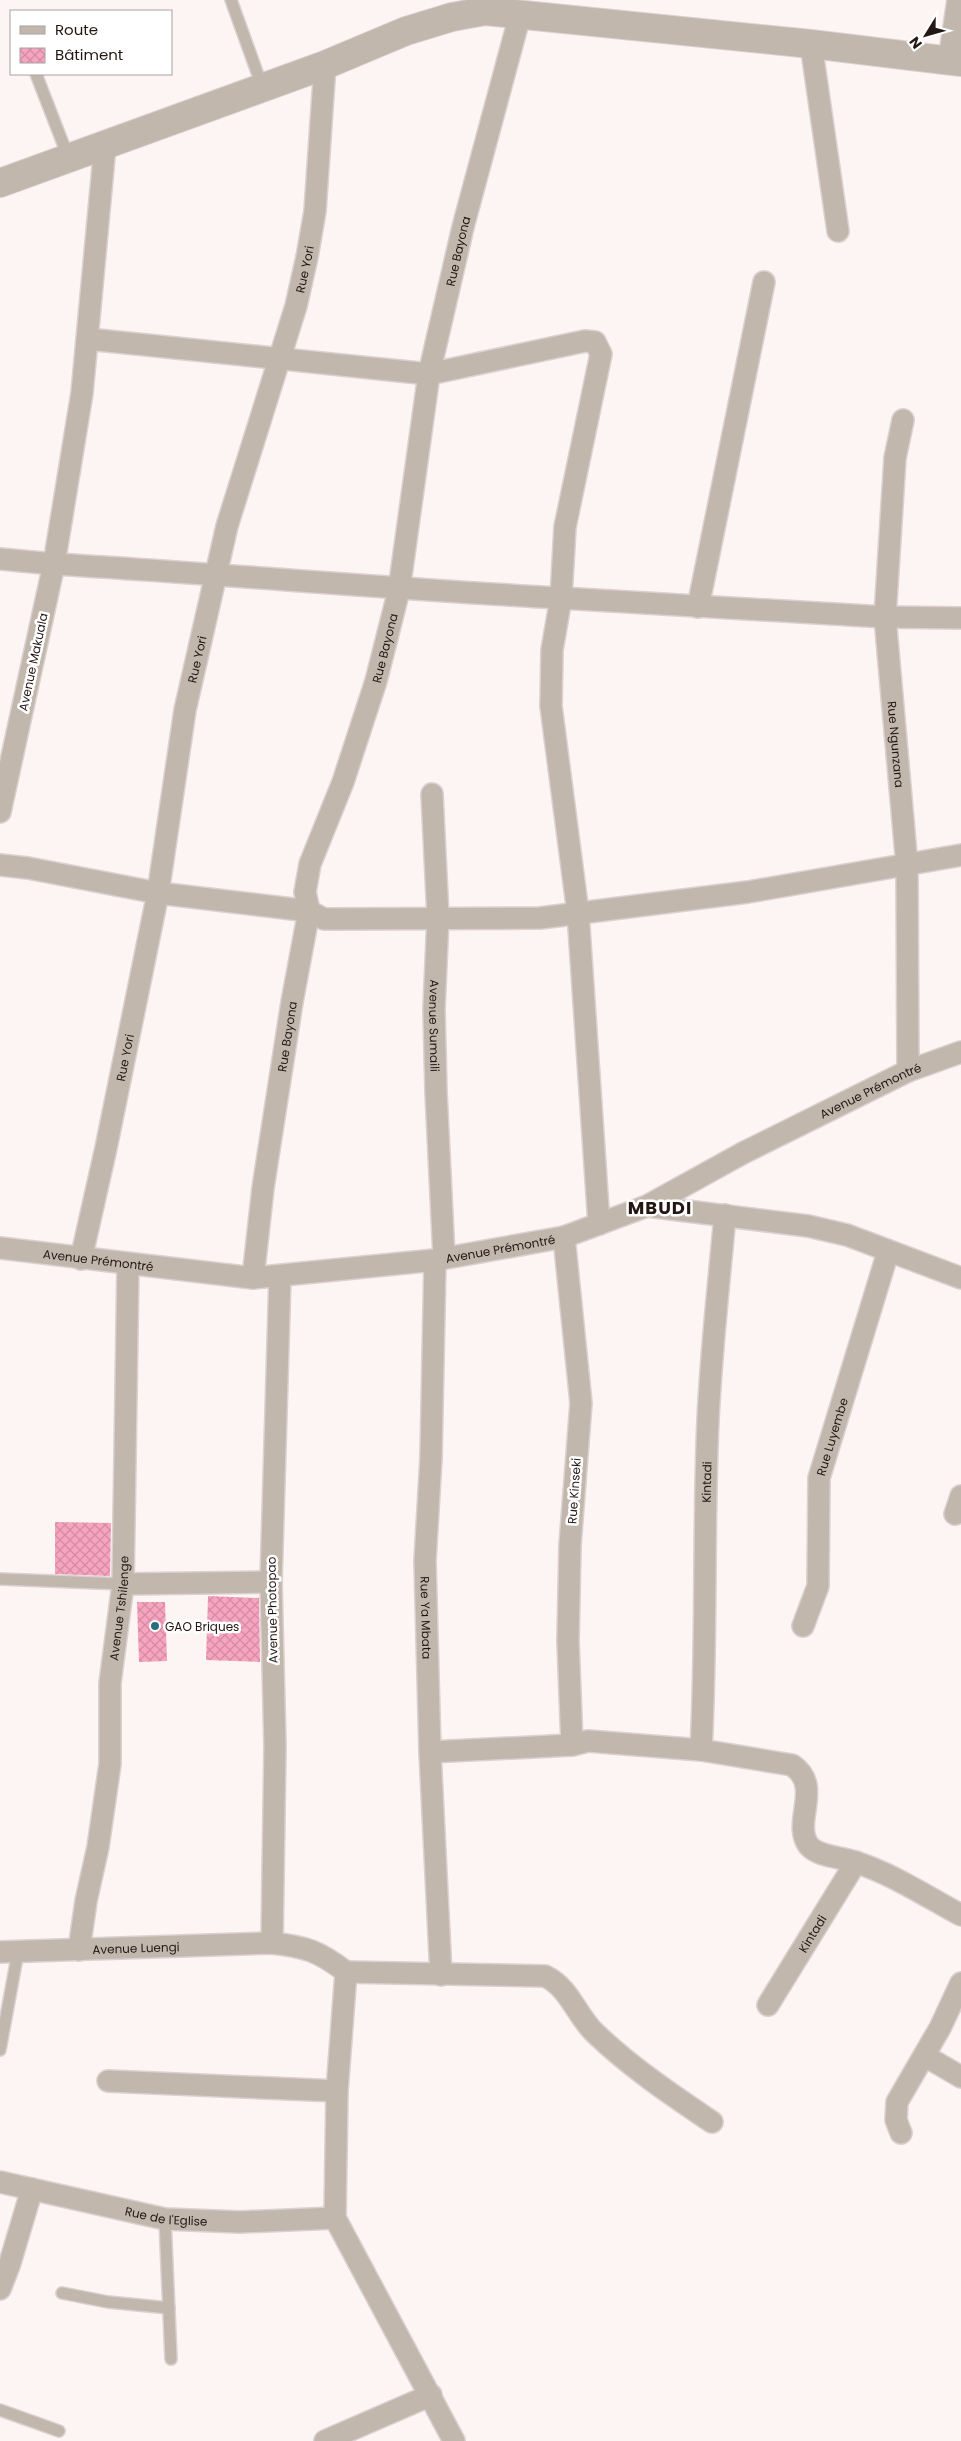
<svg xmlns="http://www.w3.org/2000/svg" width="961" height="2441" viewBox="0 0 961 2441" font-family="Poppins,sans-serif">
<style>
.building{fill:url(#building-cross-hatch)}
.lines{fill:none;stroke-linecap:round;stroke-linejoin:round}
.service-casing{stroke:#dad1d0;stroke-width:14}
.minor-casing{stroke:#dad1d0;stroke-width:24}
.tertiary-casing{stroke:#dad1d0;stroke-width:30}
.service{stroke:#c2b7ad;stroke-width:11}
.minor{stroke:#c2b7ad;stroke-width:21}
.tertiary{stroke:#c2b7ad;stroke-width:28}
.poi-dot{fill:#2c6e81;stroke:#fff;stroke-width:2}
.labels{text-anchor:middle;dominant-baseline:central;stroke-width:5;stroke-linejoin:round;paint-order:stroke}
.street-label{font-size:12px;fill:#231714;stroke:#fff}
.poi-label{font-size:12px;fill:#231714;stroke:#fff;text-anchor:start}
.district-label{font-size:18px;font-weight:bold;letter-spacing:1px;fill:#231714;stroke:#fff}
</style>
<defs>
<pattern id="building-cross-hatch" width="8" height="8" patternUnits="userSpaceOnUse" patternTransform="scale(1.25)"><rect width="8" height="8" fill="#f7a4c0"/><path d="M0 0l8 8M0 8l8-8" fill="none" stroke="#d38ca4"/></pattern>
</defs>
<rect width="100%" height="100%" fill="#fdf5f4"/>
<!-- building -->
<g class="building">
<polygon points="55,1522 111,1523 110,1576 55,1574"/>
<polygon points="208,1596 259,1598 260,1662 206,1660"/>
<polygon points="137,1602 165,1602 167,1661 139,1662"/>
</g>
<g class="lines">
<defs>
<g id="service">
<polyline points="231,0 262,86"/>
<polyline points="36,74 69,159"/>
<polyline points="0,1579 123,1584"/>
<polyline points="0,2050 18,1952"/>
<polyline points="165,2219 171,2359"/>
<polyline points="62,2293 108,2302 169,2308"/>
<polyline points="0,2410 59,2431"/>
</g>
<g id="minor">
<polyline points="811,44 838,231"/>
<polyline points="949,60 958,0"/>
<path d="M88,339L429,374L585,341L595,342L601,354L565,527L561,598C392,589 223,574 54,564L82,393L105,146"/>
<path id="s1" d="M903,420L895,458L885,617L907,866L908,1071"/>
<polyline points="0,559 54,564 0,812"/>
<polyline points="698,607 764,282"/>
<path id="s2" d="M432,794L438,917L434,1009L436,1092L444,1257"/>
<polyline points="0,865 28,868 158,893 309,911 324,919 540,918 748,892 961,855"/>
<polyline points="647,1206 808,1226 847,1235 961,1278"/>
<polyline points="599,1224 578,913 551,706 552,650 561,598 885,617 961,618"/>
<polyline points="564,1237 581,1403 570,1545 568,1641 572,1745"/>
<path id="s3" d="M0,1248L253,1278L435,1260L564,1237L647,1206L743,1153L908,1071L961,1052"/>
<path id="s4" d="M81,1259L106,1148L158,893L185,710L227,526L296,306L307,257L315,211L325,65"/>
<path id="s5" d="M435,1260L431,1458L425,1561L430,1752L441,1975"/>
<path id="s6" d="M253,1278L263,1188L292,1002L309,911L305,892L310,864L343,782L376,681L399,590L429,374L463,227L520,15"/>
<polyline points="955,1514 961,1496"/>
<polyline points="123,1584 271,1582"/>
<path id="s7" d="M803,1626L818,1586L819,1478L888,1252"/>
<path id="s8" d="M701,1750C707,1640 703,1530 708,1420C711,1352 719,1283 725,1215"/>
<path d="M430,1752L572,1745L588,1741L701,1750L792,1765C824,1787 791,1822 809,1846C819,1857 842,1857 855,1862C893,1874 927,1897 961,1915"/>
<polyline points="272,1943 275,1746 271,1582 280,1276"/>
<path id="s9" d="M79,1950L86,1901L98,1847L110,1764V1683L123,1584L128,1264"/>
<path id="s10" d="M0,1952L272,1943C306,1947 319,1951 346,1972L337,2091L335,2218L454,2441"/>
<path d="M346,1972L545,1976C570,1988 576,2015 595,2033C630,2067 672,2095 712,2122"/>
<path id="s11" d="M768,2005L856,1862"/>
<polyline points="925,2056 961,2077"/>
<polyline points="108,2081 337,2091"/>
<polyline points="901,2133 896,2120 897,2102 940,2028 961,1983"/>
<path id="s12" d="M0,2182L165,2219L240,2222L335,2218"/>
<polyline points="0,2289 9,2266 32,2189"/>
<polyline points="325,2441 431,2395"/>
</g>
<polyline id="tertiary" points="0,183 325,65 406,31 452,17 485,11 811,44 961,62"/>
</defs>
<!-- service casing -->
<use href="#service" class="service-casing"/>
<!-- minor casing -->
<use href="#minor" class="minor-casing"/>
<!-- tertiary casing -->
<use href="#tertiary" class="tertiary-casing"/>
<!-- service -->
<use href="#service" class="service"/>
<!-- minor -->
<use href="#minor" class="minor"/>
<!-- tertiary -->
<use href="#tertiary" class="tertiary"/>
</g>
<!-- markers -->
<circle class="poi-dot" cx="155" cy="1626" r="5"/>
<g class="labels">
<!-- street labels -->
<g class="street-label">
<text stroke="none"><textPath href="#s6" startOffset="1052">Rue Bayona</textPath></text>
<text stroke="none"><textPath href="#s4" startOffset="1016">Rue Yori</textPath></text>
<text stroke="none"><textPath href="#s6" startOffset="648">Rue Bayona</textPath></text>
<text stroke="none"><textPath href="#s4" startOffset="611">Rue Yori</textPath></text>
<text transform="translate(33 662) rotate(-78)">Avenue Makuala</text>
<text stroke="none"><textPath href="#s1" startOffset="326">Rue Ngunzana</textPath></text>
<text stroke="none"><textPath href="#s2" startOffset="232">Avenue Sumaili</textPath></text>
<text stroke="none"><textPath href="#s6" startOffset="244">Rue Bayona</textPath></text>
<text stroke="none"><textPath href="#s4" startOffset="206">Rue Yori</textPath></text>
<text stroke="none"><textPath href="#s3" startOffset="909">Avenue Prémontré</textPath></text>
<text stroke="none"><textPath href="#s3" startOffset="504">Avenue Prémontré</textPath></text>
<text stroke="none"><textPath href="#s3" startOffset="99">Avenue Prémontré</textPath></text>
<text stroke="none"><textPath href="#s7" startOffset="194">Rue Luyembe</textPath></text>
<text stroke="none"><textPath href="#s8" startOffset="268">Kintadi</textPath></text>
<text transform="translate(574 1491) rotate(-86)">Rue Kinseki</text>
<text stroke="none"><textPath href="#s9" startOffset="345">Avenue Tshilenge</textPath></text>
<text transform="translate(272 1610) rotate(-91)">Avenue Photopao</text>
<text stroke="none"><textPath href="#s5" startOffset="358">Rue Ya Mbata</textPath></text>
<text stroke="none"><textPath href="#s11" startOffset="84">Kintadi</textPath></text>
<text stroke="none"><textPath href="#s10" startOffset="136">Avenue Luengi</textPath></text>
<text stroke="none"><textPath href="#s12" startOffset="170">Rue de l'Eglise</textPath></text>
</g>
<!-- poi labels -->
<g class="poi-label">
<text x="165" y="1626">GAO Briques</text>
</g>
<!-- district labels -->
<g class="district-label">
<text x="660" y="1207">MBUDI</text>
</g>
</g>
<!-- legend -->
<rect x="10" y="10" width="162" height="65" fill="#ffffff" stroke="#a7a2a1"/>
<rect x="20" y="26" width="25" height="8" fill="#c2b7ad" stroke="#a7a2a1"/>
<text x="55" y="35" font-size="15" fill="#231714">Route</text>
<rect x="20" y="48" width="25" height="15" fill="url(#building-cross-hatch)" stroke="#a7a2a1"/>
<text x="55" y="60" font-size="15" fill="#231714">Bâtiment</text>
<!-- north arrow -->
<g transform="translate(926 35) rotate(233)" stroke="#ffffff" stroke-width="4" paint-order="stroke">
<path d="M0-4L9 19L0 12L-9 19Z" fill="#231714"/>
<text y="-8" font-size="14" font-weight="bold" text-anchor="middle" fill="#231714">N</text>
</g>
</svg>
